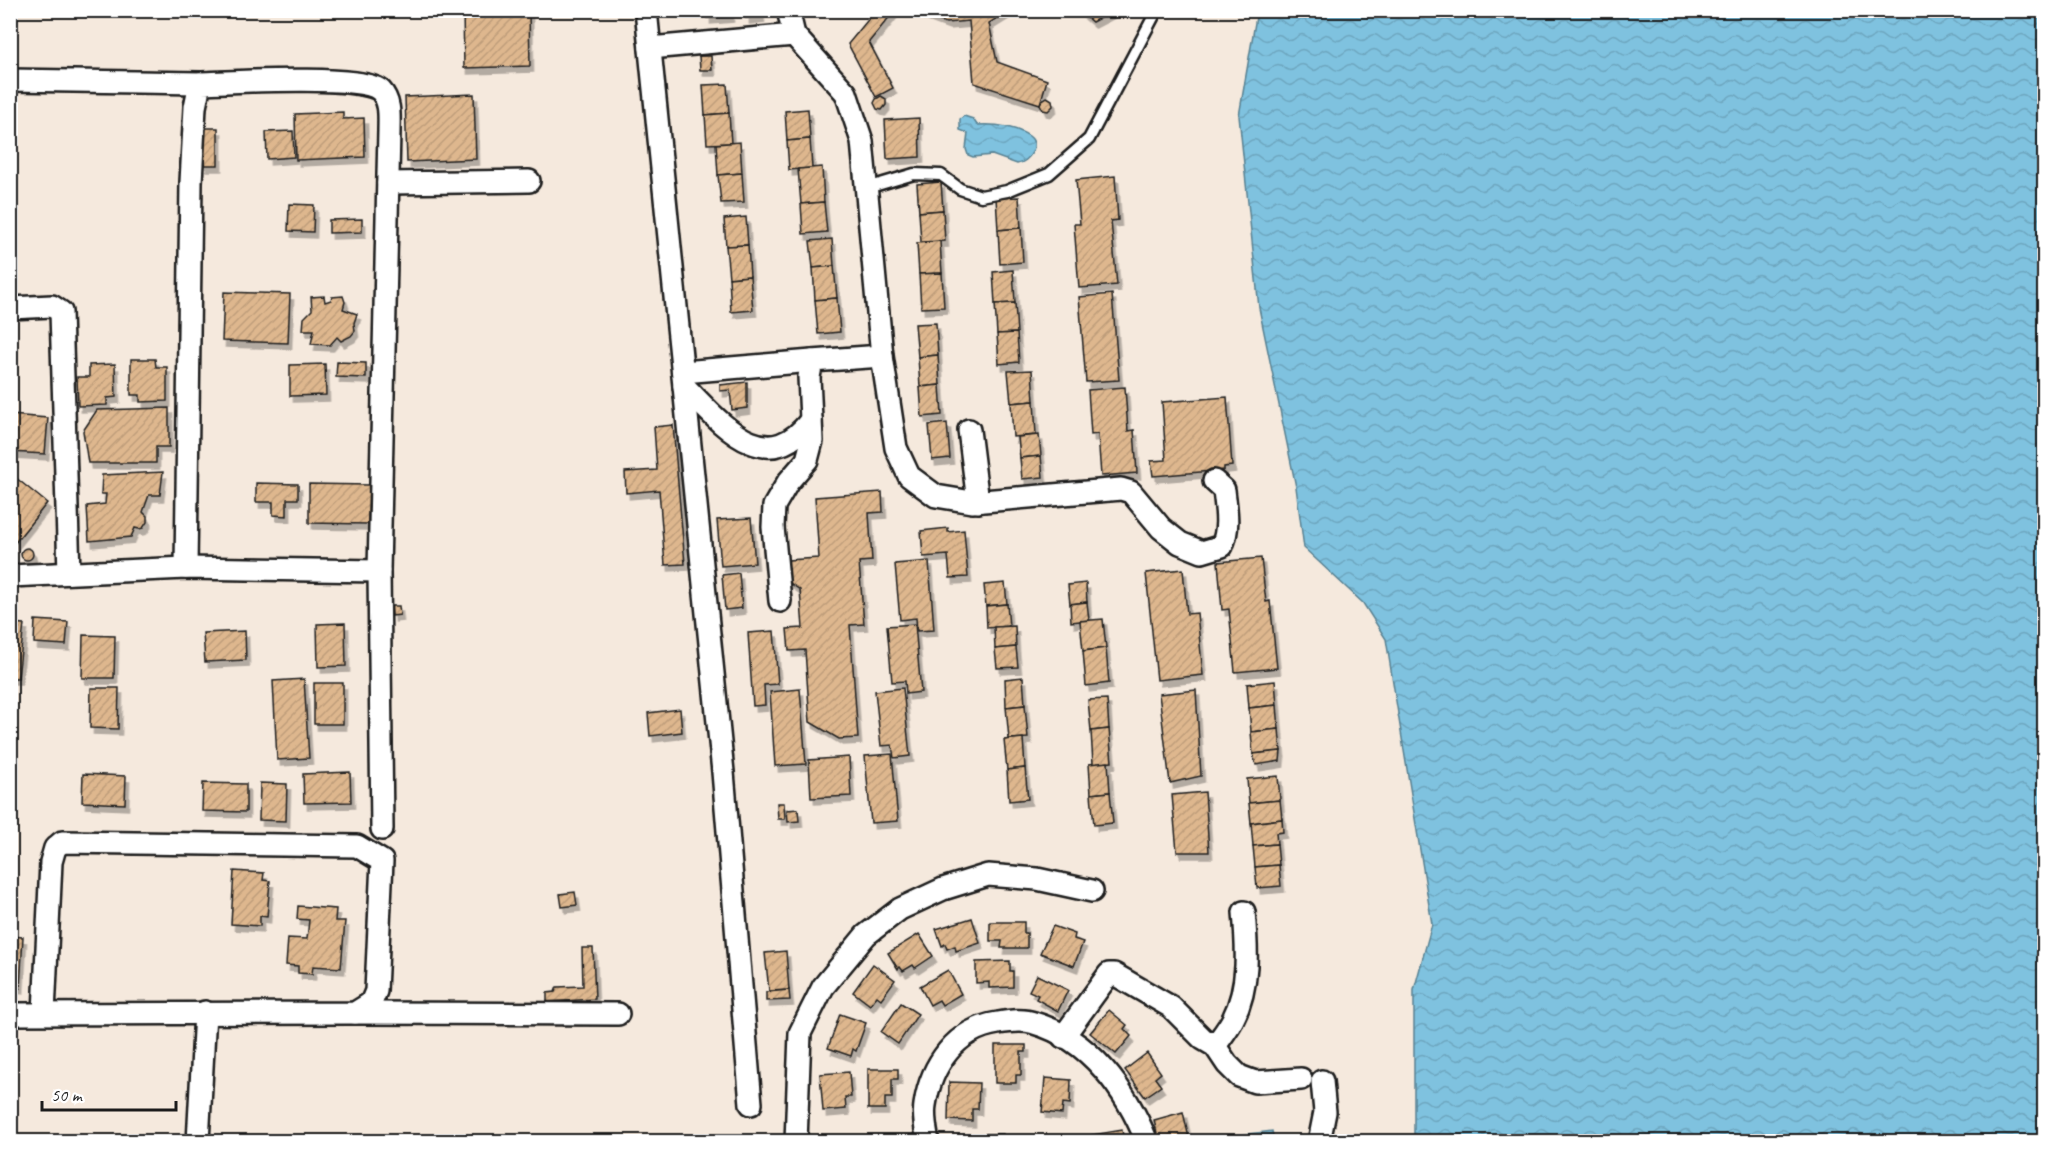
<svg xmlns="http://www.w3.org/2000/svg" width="2055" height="1152" viewBox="0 0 2055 1152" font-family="Caveat,sans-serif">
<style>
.water{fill:url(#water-waves);stroke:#578091;stroke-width:1.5}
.building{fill:url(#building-hatch);stroke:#1c1c1c;stroke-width:1.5;filter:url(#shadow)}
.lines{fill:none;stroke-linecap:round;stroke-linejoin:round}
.lane-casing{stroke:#1c1c1c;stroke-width:15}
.street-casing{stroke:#1c1c1c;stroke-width:26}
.lane{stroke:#fff;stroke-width:10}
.street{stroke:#fff;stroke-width:21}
</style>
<defs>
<pattern id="water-waves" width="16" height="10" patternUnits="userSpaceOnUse" patternTransform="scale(1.5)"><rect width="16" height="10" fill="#7fc2df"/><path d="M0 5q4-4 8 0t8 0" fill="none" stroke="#6da6bf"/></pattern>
<pattern id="building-hatch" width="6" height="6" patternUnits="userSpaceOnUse" patternTransform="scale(1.5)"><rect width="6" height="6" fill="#deb78e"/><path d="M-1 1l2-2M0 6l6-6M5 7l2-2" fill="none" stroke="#be9d7a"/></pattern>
<filter id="shadow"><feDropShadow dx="3.5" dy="6" stdDeviation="0" flood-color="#0004"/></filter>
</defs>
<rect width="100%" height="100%" fill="#f5e9dd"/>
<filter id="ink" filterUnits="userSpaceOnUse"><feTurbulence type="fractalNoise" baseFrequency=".0167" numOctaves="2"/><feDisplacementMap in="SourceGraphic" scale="12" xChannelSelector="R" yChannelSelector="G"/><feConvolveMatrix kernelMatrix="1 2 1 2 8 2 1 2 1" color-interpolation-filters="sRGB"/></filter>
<g filter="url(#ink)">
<!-- water -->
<g class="water">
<polygon points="1257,11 2044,11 2044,1141 1414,1141 1414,990 1432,924 1386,639 1363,603 1304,548 1296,487 1259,308 1239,116"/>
<path d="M964,116L973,119L977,125C994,124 1014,126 1029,136C1041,145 1029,162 1017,164L992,155L973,157L968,155L966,149L968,133L960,130V119Z"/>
<polygon points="1272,1131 1274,1141 1242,1141 1241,1135"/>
</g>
<!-- building -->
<g class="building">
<polygon points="463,10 529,10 530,66 464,68"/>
<polygon points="707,10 730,10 730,16 707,18"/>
<polygon points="746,10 760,10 761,16 746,18"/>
<polygon points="876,10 895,10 869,42 893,88 876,97 848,44"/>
<polygon points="911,10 1010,10 989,23 997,62 1047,80 1040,104 974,83 969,21 946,23"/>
<polygon points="1078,10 1115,10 1092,22"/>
<polygon points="699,56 711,56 712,70 700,70"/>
<polygon points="727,84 729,113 705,115 703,85"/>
<polygon points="474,94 476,159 407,162 405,97"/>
<polygon points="881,96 886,99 886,105 882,110 877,109 874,103 876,99"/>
<polygon points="1047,97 1052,100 1053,106 1048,111 1043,110 1040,104 1042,100"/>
<polygon points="808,109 810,139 787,141 785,111"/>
<polygon points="343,112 343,119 364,118 365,157 296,160 295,114"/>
<polygon points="729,113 731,143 707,144 705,115"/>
<polygon points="919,118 920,157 887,159 885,120"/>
<rect x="203" y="128" width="15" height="37"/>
<polygon points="293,131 294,157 267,159 266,132"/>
<polygon points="810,139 812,168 789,170 787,141"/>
<polygon points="740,142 742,173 718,175 716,144"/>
<polygon points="822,167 824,202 801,204 798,169"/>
<polygon points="742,173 744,202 721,203 718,175"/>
<polygon points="1115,176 1118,220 1111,221 1117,285 1079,288 1074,224 1080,224 1076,180"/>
<polygon points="941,182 943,210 919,212 917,184"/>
<polygon points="1019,197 1021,228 998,230 996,198"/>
<polygon points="824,202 827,232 803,234 801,204"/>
<polygon points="289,204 314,205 313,232 288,231"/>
<polygon points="943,210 945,241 921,242 919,212"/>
<polygon points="746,217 748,245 726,246 724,219"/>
<polygon points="362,219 362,232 329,233 329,220"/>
<polygon points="1021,228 1023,262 1000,264 998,230"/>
<polygon points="832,239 834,266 813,268 810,241"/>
<polygon points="940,241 942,273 919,274 917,243"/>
<polygon points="748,245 750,276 729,278 726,246"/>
<polygon points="834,266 837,298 815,300 813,268"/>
<polygon points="1013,270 1015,303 995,304 993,272"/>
<polygon points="942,273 944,307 921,308 919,274"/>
<polygon points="750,276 753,310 731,312 729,278"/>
<polygon points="224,292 290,294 288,343 222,341"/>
<polygon points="1112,294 1119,380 1086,382 1079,297"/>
<polygon points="324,296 325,302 331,300 332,297 343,296 345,302 343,309 357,314 354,323 355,331 351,336 341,341 337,337 330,345 311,344 314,330 303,330 304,318 312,310 311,297"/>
<polygon points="837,298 840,332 818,334 815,300"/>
<polygon points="1015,303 1017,333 997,334 995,304"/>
<polygon points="936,323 938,355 918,357 915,324"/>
<polygon points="1017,333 1019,362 999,364 997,334"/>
<polygon points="938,355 940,385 920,387 918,357"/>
<polygon points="131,359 155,359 156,367 167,367 167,401 140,402 140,395 131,395"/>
<polygon points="337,362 366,363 366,378 336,377"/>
<polygon points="115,364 116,397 107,398 107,405 78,406 77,377 89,377 89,365"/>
<polygon points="325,364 326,395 290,396 290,365"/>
<polygon points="1032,370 1034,401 1011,403 1008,371"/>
<polygon points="747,382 747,408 732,410 730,390 720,391 720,385"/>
<polygon points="940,385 942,415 922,417 920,387"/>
<polygon points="1125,387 1128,431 1134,430 1137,473 1101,476 1098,434 1091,435 1088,390"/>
<polygon points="1227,397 1232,466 1224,467 1224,470 1153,476 1151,461 1166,460 1162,402"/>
<polygon points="1034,401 1036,435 1013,437 1011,403"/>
<polygon points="169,408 169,447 156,447 156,463 88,463 83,431 97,410"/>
<polygon points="10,415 48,418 45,454 10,452"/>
<polygon points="947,423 950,458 932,460 929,425"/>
<polygon points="673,425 685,564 665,565 659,490 626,493 625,472 657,470 654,427"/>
<polygon points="1039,435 1041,456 1020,458 1018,437"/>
<polygon points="1041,456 1043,477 1022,479 1020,458"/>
<polygon points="163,472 160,495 149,495 143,512 147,516 147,522 143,528 139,529 135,528 131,537 89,541 87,506 105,504 106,494 101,494 102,475"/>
<polygon points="10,473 47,503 10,549"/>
<polygon points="256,483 298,484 298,499 287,499 287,516 273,515 273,502 256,502"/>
<polygon points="309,484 369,485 368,524 309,523"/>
<polygon points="882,492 883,512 869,513 872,561 859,562 864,624 850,625 858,738 839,739 810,722 805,650 789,651 787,629 803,628 800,590 787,581 787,560 819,558 815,497"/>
<polygon points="751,518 755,563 721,566 717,520"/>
<polygon points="948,528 948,532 964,530 968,577 950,578 948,555 923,557 921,531"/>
<circle cx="27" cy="554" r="6"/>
<polygon points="1261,558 1266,602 1270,601 1277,668 1235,672 1229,609 1222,610 1218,562"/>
<polygon points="929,561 934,630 917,631 916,618 900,620 895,564"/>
<polygon points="1183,569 1187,614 1197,613 1203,675 1157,680 1146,573"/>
<polygon points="739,573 742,608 725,610 722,575"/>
<polygon points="1005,583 1007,604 986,606 984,585"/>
<polygon points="1086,583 1087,602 1070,604 1068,585"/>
<polygon points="1087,602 1089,620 1071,622 1070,604"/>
<polygon points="1007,604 1009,626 987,628 986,606"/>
<polygon points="391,606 399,606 400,615 392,616"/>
<polygon points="1103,619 1106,648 1083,651 1080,621"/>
<polygon points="35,620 68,622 66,645 34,643"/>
<polygon points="10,623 24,624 18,678 10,678"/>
<polygon points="345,623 346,666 318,667 317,624"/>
<polygon points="915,624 921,692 906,694 905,681 892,682 887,626"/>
<polygon points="1015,626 1016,647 995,649 994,627"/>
<polygon points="245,631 246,660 205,662 203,633"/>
<polygon points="774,631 778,684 764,685 765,705 753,706 748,633"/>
<polygon points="83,635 115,636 114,678 82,678"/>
<polygon points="1016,647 1018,667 997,668 995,649"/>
<polygon points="1106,648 1109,683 1086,686 1083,651"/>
<polygon points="1023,677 1025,705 1006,707 1005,679"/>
<polygon points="304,679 309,758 277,760 273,681"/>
<polygon points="1275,681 1277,705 1249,708 1247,684"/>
<rect x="314" y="683" width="29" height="41"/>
<polygon points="91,688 119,688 118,729 90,728"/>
<polygon points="903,688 910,756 894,758 892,745 881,746 875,691"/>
<polygon points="800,689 806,764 775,766 770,692"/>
<polygon points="1196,690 1201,776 1170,783 1159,694"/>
<polygon points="1107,699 1109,729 1091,731 1088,700"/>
<polygon points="1025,705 1028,738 1009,739 1006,707"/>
<polygon points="1277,705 1279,729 1251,732 1249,708"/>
<polygon points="680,709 682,732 650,736 648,713"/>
<polygon points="1109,729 1112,762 1093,764 1091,731"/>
<polygon points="1279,729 1281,751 1253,754 1251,732"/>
<polygon points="1023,738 1025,768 1007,770 1004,740"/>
<polygon points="1281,751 1280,761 1256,765 1253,754"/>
<polygon points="892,754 898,821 871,823 865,756"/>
<polygon points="849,757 851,796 811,798 809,760"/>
<polygon points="1108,762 1110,792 1091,794 1089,764"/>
<polygon points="1025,768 1028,799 1009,801 1007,770"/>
<polygon points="350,772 351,802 304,803 303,774"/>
<polygon points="83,774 126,776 125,804 82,802"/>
<polygon points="1278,776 1280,800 1249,803 1247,779"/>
<polygon points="203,783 246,784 246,812 202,811"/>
<polygon points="260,783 287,784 286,821 259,820"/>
<polygon points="1110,792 1113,823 1094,825 1091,794"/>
<polygon points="1205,792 1209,852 1177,852 1172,795"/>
<polygon points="1280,800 1282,819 1251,823 1249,803"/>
<polygon points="777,803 784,803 785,819 778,819"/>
<polygon points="798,809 799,821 788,822 787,810"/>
<polygon points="1282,819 1283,832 1276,833 1277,844 1253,846 1251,823"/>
<polygon points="1277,844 1279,865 1255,867 1253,846"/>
<polygon points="1279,865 1281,886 1257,888 1255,867"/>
<polygon points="234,871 264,873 263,880 270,881 267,917 260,916 260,926 231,924"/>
<polygon points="575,892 577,905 562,907 560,894"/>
<polygon points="298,906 336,909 335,921 345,921 341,968 313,966 312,974 298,973 298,966 286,965 288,938 307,939 309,920 297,919"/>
<polygon points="972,918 980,943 956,951 955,946 947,949 945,944 942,946 936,929"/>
<polygon points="990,922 1024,922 1024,933 1027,933 1027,948 1001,948 1002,941 990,941"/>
<polygon points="1053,926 1075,934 1074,939 1083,942 1074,966 1040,953"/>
<polygon points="919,934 933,956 915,968 913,965 903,971 900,967 898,969 888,953"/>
<polygon points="10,936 23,937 20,988 10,987"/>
<polygon points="582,948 593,948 595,999 547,1002 547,993 555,992 557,987 583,986"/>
<polygon points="786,951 789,990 769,991 765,953"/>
<polygon points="1010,961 1010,971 1013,971 1013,987 989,988 989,982 976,983 976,962"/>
<polygon points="873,964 895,980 881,999 877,996 870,1005 853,992"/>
<polygon points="948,970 961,994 942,1005 939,1000 930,1005 920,986"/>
<polygon points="1037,975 1068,990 1058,1011 1036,999 1038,995 1029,991"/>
<polygon points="789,990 790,1000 766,1001 766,992"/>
<polygon points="901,1003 918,1014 898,1044 881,1032"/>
<polygon points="1109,1010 1127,1025 1124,1029 1131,1036 1116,1054 1090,1033"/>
<polygon points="840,1014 866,1023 856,1051 853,1049 851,1056 828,1048"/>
<polygon points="995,1045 1026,1045 1026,1052 1021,1052 1021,1075 1016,1075 1016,1083 995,1083"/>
<polygon points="1147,1053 1161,1073 1155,1078 1161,1086 1145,1097 1125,1070"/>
<polygon points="868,1069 898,1069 898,1079 892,1079 892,1098 885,1098 885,1109 868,1109"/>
<polygon points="849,1072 851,1097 845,1097 846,1109 823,1111 820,1074"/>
<polygon points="1045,1078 1071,1080 1070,1104 1063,1103 1062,1114 1042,1112"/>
<polygon points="949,1082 979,1083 978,1109 972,1109 972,1121 948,1120"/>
<polygon points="1183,1112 1190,1142 1159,1142 1154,1120"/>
<polygon points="1122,1130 1124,1142 1093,1142 1092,1135"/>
<rect x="972" y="1134" width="31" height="8"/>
</g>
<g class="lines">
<defs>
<polyline id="lane" points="867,188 914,174 941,175 960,189 981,196 1007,191 1049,174 1089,139 1157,10"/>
<g id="street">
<polyline points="646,10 723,772 751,1104"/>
<polyline points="788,10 794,35"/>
<path d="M650,48L794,35L846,93L862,141L882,356L896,448L909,476L936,496L972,502L1121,489L1131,492L1161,528L1180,543L1202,552L1222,546C1230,527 1226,509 1224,490L1214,481"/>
<polyline points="10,80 200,83"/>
<polyline points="388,183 529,181"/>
<polyline points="10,308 52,306 61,312 69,573"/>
<polyline points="683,372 812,361"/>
<path d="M684,386C721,423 765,480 811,420"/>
<polyline points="969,430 978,502"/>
<path d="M186,568L191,182L195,107L200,83C229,82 365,74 381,91C391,102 389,117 389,131L379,571L382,829"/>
<polyline points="10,576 186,568 379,571"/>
<polyline points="780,601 773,527 774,506 788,482 807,460 812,441 809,377 812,361 882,356"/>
<polyline points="355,1013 618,1014"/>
<polyline points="10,1014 355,1013 371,1003 376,991 382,861 357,846 62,842 55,848 51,862 44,1013"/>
<polyline points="1063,1037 1109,974 1114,974 1171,1007 1203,1039 1215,1046 1227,1064 1239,1076 1255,1082 1301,1079"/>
<path d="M1215,1046C1221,1037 1228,1029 1233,1019C1250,986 1247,947 1244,912"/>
<polyline points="198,1142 205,1012"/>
<polyline points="796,1142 800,1033 823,987 866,935 900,909 943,889 988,875 1037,879 1092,891"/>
<path d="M928,1142C926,1130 923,1117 925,1105C931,1065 956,1029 998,1023C1010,1021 1023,1019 1034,1023C1090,1039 1127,1091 1147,1142"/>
<polyline points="1319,1142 1325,1112 1322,1081"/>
</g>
</defs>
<!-- lane casing -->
<use href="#lane" class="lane-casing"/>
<!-- street casing -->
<use href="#street" class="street-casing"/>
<!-- lane -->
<use href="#lane" class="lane"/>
<!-- street -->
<use href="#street" class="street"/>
</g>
</g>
<!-- margin -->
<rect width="2055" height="1152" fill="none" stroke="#fff" stroke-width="36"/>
<rect x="18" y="18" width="2019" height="1116" fill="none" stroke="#1c1c1c" stroke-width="2" filter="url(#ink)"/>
<!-- scale -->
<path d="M42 1101v9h134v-9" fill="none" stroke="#1c1c1c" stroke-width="3"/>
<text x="51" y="1101" font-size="18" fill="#1c1c1c" stroke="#ffffff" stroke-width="4.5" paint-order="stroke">50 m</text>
</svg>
